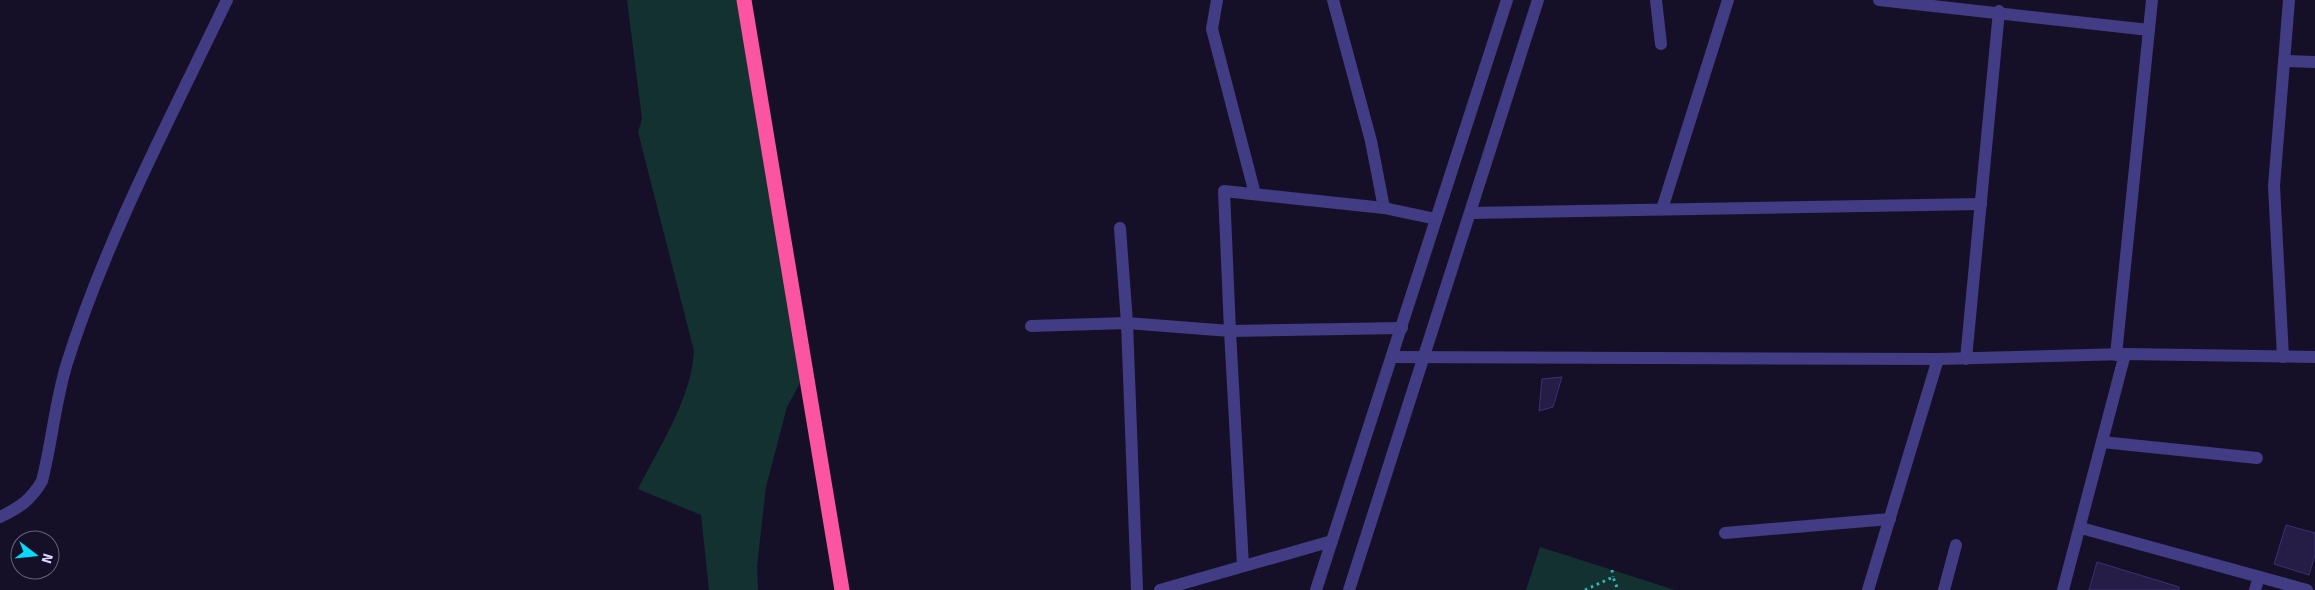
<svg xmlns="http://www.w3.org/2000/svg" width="2315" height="590" viewBox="0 0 2315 590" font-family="Signika,sans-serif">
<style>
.green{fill:#133130}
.building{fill:#261d47;stroke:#3e2f73}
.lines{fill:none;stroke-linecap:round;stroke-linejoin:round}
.path{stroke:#33b6b1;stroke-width:3;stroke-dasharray:2.5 4;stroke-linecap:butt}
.minor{stroke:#413c84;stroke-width:12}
.highway{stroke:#fb55a1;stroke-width:15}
</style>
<rect width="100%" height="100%" fill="#151027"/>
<!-- green -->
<g class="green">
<path d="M627,0H738L805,374L787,407L766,487L757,566L758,590H709L701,515L638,489C660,445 691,400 694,351L638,132L642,119Z"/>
<polygon points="1540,547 1675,590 1526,590"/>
</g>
<!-- building -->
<g class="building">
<polygon points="1562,377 1553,407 1539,411 1542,379"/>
<polygon points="2286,525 2315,533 2315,555 2309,575 2274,564"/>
<polygon points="2097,562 2179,587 2179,590 2089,590"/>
</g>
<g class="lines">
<!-- path -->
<g class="path">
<polyline points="1612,570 1613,577"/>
<polyline points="1585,590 1613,577 1618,590"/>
</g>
<!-- minor -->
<g class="minor">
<polyline points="1217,0 1212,29 1255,194"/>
<polyline points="1333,0 1371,141 1384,208"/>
<polyline points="1656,0 1661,44"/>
<polyline points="1879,0 2149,30"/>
<polyline points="2284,61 2315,62"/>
<polyline points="1662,209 1728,0"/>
<polyline points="1470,213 1981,204"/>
<polyline points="1120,228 1127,323 1137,590"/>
<polyline points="1031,326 1127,323 1230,331 1402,328"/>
<polyline points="2116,355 2152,0"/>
<polyline points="1393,357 1938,359 2125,354 2315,357"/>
<polyline points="2283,357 2274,186 2289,0"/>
<polyline points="1966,359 1999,11"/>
<polyline points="2102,442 2257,458"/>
<path d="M0,517C19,508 31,500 42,481C52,442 55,402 67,363C107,237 170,119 227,0"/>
<polyline points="2081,528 2307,590"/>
<polyline points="1725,533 1890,519"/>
<polyline points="1243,566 1230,331 1224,191 1384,208 1436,219"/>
<polyline points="1160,590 1332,541"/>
<polyline points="1316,590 1507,0"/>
<polyline points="1349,590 1538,0"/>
<polyline points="1868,590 1938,359"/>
<polyline points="1944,590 1956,545"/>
<polyline points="2063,590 2125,354"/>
<polyline points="2255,590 2259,577"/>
</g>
<!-- highway -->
<polyline class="highway" points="744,0 842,590"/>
</g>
<!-- north arrow -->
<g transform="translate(35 555) rotate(106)"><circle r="24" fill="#151027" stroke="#65607d"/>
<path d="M0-4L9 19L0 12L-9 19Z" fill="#08dbf9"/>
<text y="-8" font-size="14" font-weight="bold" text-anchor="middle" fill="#dcd7fe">N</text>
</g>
</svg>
